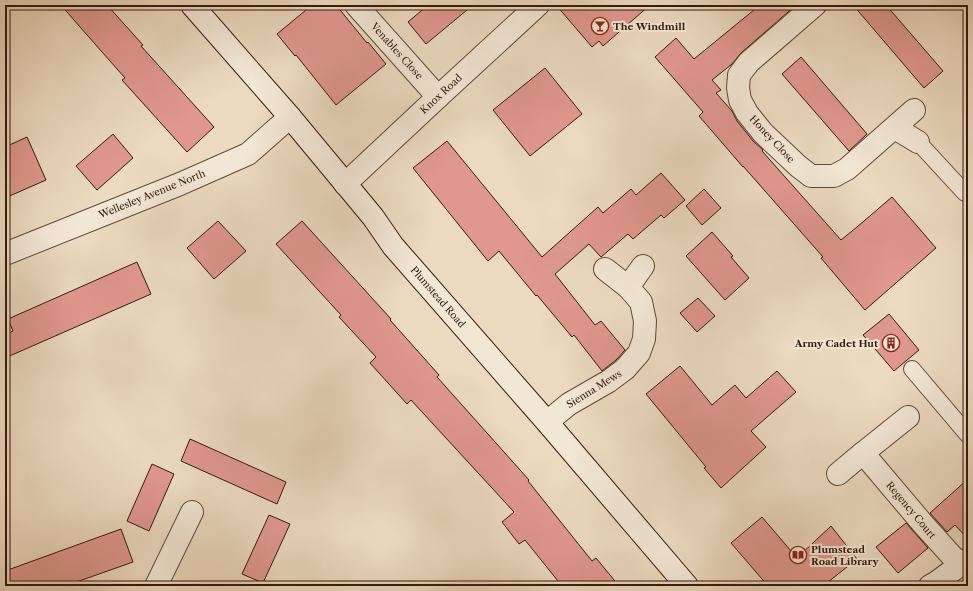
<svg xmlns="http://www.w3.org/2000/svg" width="973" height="591" viewBox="0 0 973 591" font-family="'Libre Caslon Text',serif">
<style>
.building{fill:#e0988e;stroke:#341a0d}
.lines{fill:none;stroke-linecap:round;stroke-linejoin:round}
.service-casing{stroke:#624a3a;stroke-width:18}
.minor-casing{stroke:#624a3a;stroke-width:24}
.secondary-casing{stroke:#341a0d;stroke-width:24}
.service{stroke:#f2e7d5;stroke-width:16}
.minor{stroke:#f2e7d5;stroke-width:22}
.secondary{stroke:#f2e7d5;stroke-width:22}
.labels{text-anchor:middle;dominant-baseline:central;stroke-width:4;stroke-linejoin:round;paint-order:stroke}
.poi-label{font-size:10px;font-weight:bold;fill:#341a0d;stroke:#f2e7d5;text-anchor:start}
.street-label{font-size:10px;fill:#341a0d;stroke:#f2e7d5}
</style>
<rect width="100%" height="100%" fill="#ebdabf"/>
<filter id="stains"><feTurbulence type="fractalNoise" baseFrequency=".005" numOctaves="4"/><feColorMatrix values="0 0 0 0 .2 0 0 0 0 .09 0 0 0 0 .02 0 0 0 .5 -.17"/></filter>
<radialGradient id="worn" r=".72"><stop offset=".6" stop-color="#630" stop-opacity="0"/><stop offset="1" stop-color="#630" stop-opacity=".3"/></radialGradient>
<!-- building -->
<g class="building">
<polygon points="61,5 107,5 143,45 141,46 214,127 187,152 122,80 125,78 80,27"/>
<polygon points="312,5 336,5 367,43 368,42 386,64 336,105 296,55 295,56 277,34"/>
<polygon points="428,5 473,5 426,44 408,22"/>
<polygon points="556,5 650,5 603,46 599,41 592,47"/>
<polygon points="760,5 796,5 741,53 732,64 712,80 721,90 716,93 732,111 737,121 753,141 763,150 762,151 841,240 857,227 892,197 936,248 865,310 821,258 823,257 743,166 743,167 699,116 703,112 655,57 676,38 694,59"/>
<polygon points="853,5 886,5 943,71 924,88"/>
<polygon points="801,57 867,134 849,151 782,74"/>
<polygon points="545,68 582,114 530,156 493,110"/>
<polygon points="113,134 133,158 97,190 76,166"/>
<polygon points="27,137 46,180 5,198 5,147"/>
<polygon points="447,141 542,257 598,207 603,213 631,189 636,195 661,173 685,200 664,218 661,215 633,239 628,234 601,257 589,244 555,274 595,325 601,321 625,350 616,360 602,371 574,335 572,337 537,295 536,296 499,251 488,261 413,168"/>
<polygon points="704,189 721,208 702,225 686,206"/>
<polygon points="218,221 246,251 214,279 187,248"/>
<polygon points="302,221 391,319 390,320 439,375 437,377 529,480 528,481 592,561 596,558 619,586 562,586 525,540 519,544 502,522 514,512 411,400 407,404 370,363 376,357 339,317 341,315 276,244"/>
<polygon points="712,232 733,256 731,257 749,278 725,300 686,256"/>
<polygon points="137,262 151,294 5,358 5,335 13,331 8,319"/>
<polygon points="698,298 715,316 697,332 680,313"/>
<polygon points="889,314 919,350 894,371 863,335"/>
<polygon points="680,366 712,405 735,385 746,398 777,371 796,392 751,431 766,447 721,488 704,468 706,467 646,394"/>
<polygon points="190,439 286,482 277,504 181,461"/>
<polygon points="152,464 174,474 149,531 127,521"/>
<polygon points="968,479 968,539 955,525 947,532 930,513"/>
<polygon points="269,515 290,524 263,583 242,574"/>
<polygon points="762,517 797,558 831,526 857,559 823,586 768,586 731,543"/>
<polygon points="906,523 928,548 898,573 876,547"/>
<polygon points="121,529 133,562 65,586 5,586 5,571"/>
</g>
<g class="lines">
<defs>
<g id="service">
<polyline points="918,142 965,193"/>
<polyline points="912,369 968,435"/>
</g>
<g id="minor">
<polyline points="356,5 438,97"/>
<polyline points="815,5 749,62 739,75 738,88 740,100 747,113 763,133 798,166 811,176 834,176 847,169 914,110"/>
<polyline points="895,128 918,142"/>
<polyline points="345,184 438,97 538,5"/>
<polyline points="5,254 180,184 248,154 290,117"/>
<polyline points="628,287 643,266"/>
<polyline points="547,422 569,404 609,381 625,369 639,353 644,339 645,321 641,302 628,287 605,269"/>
<polyline points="863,453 908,417"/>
<polyline points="838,474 863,453 923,524 960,565"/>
<polyline points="156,586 192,512"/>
<polyline points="930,586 937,582 968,559"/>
</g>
<polyline id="secondary" points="192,5 290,117 373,217 393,246 547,422 687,586"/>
</defs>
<!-- service casing -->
<use href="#service" class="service-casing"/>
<!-- minor casing -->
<use href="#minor" class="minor-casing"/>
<!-- secondary casing -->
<use href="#secondary" class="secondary-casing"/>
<!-- service -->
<use href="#service" class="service"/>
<!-- minor -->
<use href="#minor" class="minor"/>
<!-- secondary -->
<use href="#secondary" class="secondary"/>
</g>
<!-- icons -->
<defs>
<symbol id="bar-ring" viewBox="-11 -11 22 22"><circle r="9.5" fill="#f2e7d5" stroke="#8f2418" stroke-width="1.5"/><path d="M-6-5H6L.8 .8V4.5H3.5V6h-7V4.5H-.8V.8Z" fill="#8f2418"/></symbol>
<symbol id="building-ring" viewBox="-11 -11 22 22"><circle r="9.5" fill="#f2e7d5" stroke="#8f2418" stroke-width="1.5"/><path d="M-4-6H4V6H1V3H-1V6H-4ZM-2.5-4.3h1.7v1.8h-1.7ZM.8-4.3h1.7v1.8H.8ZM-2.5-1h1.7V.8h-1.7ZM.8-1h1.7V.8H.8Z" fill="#8f2418"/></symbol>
<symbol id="library-ring" viewBox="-11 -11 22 22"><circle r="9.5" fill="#f2e7d5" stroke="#8f2418" stroke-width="1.5"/><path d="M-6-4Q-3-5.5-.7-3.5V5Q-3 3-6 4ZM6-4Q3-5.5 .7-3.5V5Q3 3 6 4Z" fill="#8f2418"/></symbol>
</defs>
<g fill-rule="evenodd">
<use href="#bar-ring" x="590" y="16" width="20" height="20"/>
<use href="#building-ring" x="881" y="333" width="20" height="20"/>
<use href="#library-ring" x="788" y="545" width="20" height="20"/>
</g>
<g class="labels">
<!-- poi labels -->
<g class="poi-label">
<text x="613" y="26">The Windmill</text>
<text x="878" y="343" text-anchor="end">Army Cadet Hut</text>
<text x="811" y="549">Plumstead<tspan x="811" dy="12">Road Library</tspan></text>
</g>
<!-- street labels -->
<g class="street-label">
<text transform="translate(397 51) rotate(48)">Venables Close</text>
<text transform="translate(441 94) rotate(-43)">Knox Road</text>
<text transform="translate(772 139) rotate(47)">Honey Close</text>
<text transform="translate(152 194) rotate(-22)">Wellesley Avenue North</text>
<text transform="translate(438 297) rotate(49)">Plumstead Road</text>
<text transform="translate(594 389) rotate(-32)">Sienna Mews</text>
<text transform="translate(911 510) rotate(50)">Regency Court</text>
</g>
</g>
<!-- margin -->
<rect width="973" height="591" fill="none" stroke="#ebdabf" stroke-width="20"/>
<rect x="6" y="6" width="961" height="579" fill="none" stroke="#341a0d" stroke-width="2"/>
<rect x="10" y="10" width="953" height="571" fill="none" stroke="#341a0d"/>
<rect width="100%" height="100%" filter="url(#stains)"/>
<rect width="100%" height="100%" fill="url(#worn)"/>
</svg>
